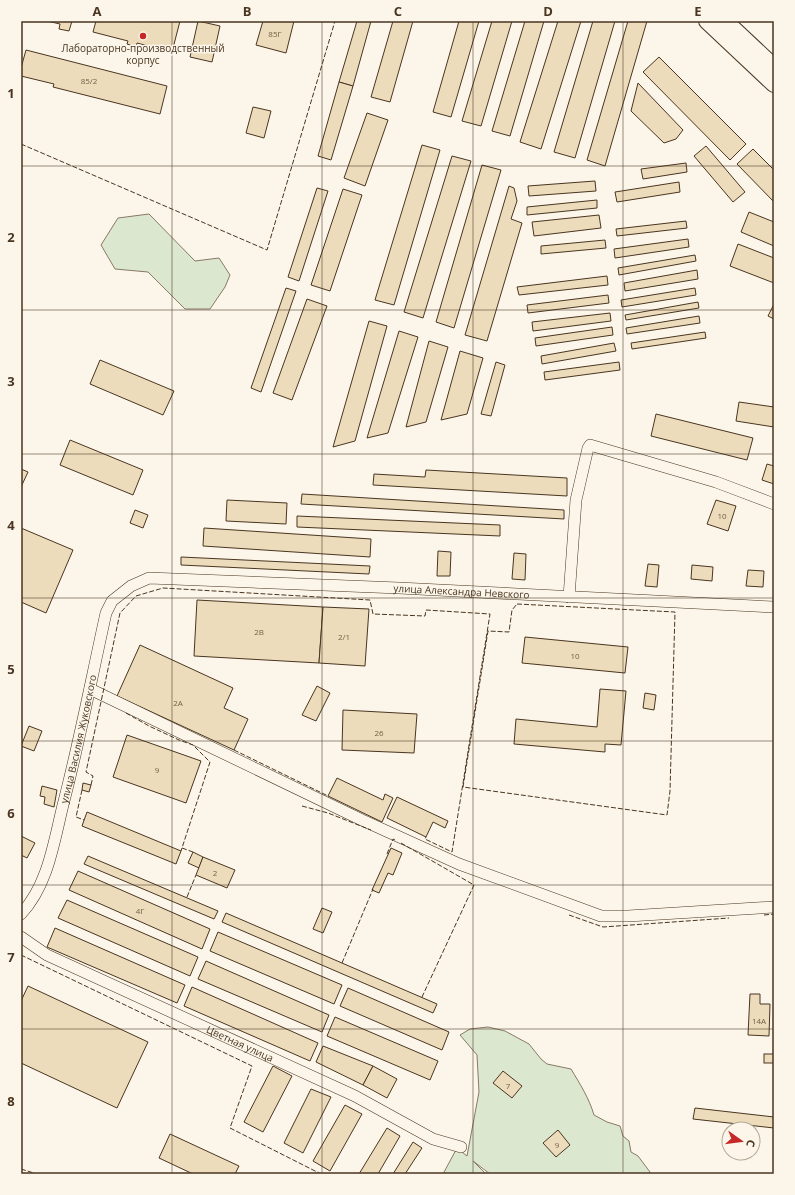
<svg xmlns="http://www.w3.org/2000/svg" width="795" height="1195" viewBox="0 0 795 1195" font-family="'Open Sans',sans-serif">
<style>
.green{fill:#dce7d0;stroke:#887966}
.building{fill:#ecdcbc;stroke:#4a3520}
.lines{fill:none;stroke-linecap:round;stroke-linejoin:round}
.minor-casing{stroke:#4a3520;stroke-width:12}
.highway-casing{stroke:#4a3520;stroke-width:18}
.minor{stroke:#fbf6e9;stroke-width:11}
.highway{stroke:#fbf6e9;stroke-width:16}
.fence{stroke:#4a3520;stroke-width:1;stroke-dasharray:5 2;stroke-linecap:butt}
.grid{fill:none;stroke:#4a3520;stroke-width:1;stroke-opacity:0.55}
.poi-dot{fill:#c62828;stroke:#fbf6e9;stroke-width:1.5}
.labels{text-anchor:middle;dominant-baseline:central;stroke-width:3;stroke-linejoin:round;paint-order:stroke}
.number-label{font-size:8px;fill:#725f47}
.poi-label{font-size:10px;fill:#4a3520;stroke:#fbf6e9}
.street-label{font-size:10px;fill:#4a3520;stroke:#fbf6e9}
.neatline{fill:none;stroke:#4a3520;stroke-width:1.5}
.grid-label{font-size:13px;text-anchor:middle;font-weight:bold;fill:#4a3520}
</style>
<rect width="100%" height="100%" fill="#fbf6e9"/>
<!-- green -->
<g class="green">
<polygon points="149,214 195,261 219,258 230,275 225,287 210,309 185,309 148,272 115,269 101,245 118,218"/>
<path d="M488,1027L505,1031L529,1044L541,1059L547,1064L571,1069C580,1084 589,1098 594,1115L607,1122L620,1126L623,1136L629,1141L631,1152L638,1156L650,1172V1174H490L473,1161L486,1174H443L457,1148L467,1156L479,1092L477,1055L460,1035L470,1029Z"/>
</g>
<!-- building -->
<g class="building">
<polygon points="47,21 72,21 69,31 59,29 60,24"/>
<polygon points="96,21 180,21 172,52 137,43 136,47 127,44 128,41 93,32"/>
<polygon points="198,21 220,26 212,62 190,57"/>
<polygon points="263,21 294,21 286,53 256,45"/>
<polygon points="357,21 371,21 353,86 339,82"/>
<polygon points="393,21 413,21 390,102 371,97"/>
<polygon points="459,21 479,21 451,117 433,112"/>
<polygon points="492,21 512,21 481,126 462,121"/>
<polygon points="525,21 544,21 510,136 492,131"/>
<polygon points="558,21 581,21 541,149 520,142"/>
<polygon points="593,21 615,21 575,158 554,152"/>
<polygon points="628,21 647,21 605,166 587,160"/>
<polygon points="26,50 167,86 160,114 53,87 54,84 21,76 21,68"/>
<polygon points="659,57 746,144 730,160 643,72"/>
<polygon points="339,82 353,86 331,160 318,156"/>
<polygon points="638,83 683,130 676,139 664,143 631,111"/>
<polygon points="253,107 271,111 264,138 246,133"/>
<polygon points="367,113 388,120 365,186 344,178"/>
<polygon points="422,145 440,150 394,305 375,300"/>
<polygon points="706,146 745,192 733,202 694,156"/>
<polygon points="753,149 774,170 774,202 737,164"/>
<polygon points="452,156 471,161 423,318 404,312"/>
<polygon points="686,163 687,172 643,179 641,169"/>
<polygon points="482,165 501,170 454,328 436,322"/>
<polygon points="595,181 596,191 529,196 528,186"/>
<polygon points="679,182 680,192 617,202 615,192"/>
<polygon points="509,186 514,188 517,201 511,219 522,223 487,341 465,335"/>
<polygon points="317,188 328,191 299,281 288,277"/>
<polygon points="343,189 362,195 330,291 311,285"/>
<polygon points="597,200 597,208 527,215 527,207"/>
<polygon points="749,212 774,222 774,246 741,232"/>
<polygon points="599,215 601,228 534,236 532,222"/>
<polygon points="686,221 687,228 617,236 616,229"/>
<polygon points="688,239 689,247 615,258 614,249"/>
<polygon points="605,240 606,248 541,254 541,246"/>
<polygon points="738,244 774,258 774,283 730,266"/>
<polygon points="695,255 696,261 619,275 618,268"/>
<polygon points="697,270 698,279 625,291 624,283"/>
<polygon points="607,276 608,285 519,295 517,287"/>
<polygon points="286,288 296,291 261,392 251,388"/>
<polygon points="695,288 696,295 622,307 621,300"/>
<polygon points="608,295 609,303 528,313 527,305"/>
<polygon points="307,299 327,306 292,400 273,393"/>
<polygon points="698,302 699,308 626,320 625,315"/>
<polygon points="774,304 774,319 768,316"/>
<polygon points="610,313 611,321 533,331 532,322"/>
<polygon points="699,316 700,323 627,334 626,328"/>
<polygon points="369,321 387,326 355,441 333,447"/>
<polygon points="612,327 613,335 536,346 535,338"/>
<polygon points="399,331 418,337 388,433 367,438"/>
<polygon points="705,332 706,338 632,349 631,343"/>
<polygon points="429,341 448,347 426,422 406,427"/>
<polygon points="614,343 616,351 542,364 541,356"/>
<polygon points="460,351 483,358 467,414 441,420"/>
<polygon points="100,360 174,391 163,415 90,384"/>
<polygon points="496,362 505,365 491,416 481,414"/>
<polygon points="619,362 620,370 545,380 544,372"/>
<polygon points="739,402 774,407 774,427 736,421"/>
<polygon points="656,414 753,438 747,460 651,436"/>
<polygon points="70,440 143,470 133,495 60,465"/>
<polygon points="767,464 774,466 774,484 762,480"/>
<polygon points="21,469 28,472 21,487"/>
<polygon points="426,470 567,478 567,496 373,485 374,474 425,477"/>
<polygon points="302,494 564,510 564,519 301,504"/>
<polygon points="227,500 287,503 286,524 226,521"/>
<polygon points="716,500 736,506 728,531 707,524"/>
<polygon points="135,510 148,515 143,528 130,523"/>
<polygon points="297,516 500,525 500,536 297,527"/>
<polygon points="21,528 73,550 46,613 21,602"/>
<polygon points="204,528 371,539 370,557 203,546"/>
<polygon points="438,551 451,552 450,576 437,576"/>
<polygon points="514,553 526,554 525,580 512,579"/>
<polygon points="181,557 370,566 369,574 181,565"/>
<polygon points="648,564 659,565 657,587 645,586"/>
<polygon points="692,565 713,567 712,581 691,579"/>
<polygon points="748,570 764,571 763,587 746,586"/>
<polygon points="197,600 323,607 319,663 194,656"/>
<polygon points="323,607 369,609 365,666 319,663"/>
<polygon points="525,637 628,647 625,673 522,663"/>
<polygon points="140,645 233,688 224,708 248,719 234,750 117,696"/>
<polygon points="317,686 330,693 316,721 302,715"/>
<polygon points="600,689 626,691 621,745 605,744 605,752 514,744 516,719 597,727"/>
<polygon points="645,693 656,695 654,710 643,708"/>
<polygon points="343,710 417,714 414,753 342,750"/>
<polygon points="29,726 42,731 34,751 21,746"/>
<polygon points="127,735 201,761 186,803 113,777"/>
<polygon points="337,778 383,800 385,794 393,798 382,822 328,796"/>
<polygon points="83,783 91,785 89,792 82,790"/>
<polygon points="42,786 57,790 54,807 44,804 45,797 40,796"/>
<polygon points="397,797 448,821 445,828 433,822 426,837 387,818"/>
<polygon points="87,812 181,851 176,864 82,826"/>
<polygon points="21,836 35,843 27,858 21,855"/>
<polygon points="391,848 402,853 393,875 388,873 379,893 372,890"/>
<polygon points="193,852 203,857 199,868 188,863"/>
<polygon points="88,856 218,911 214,919 84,864"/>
<polygon points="203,857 235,870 227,888 196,875"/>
<polygon points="78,871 210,929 202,949 69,890"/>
<polygon points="67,900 198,957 190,976 58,918"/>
<polygon points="322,908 332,912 323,933 313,929"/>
<polygon points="226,913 437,1004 433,1013 222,922"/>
<polygon points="55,928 185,985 177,1003 47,947"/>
<polygon points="218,932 342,985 334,1004 210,951"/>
<polygon points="206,961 329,1015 322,1032 198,979"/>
<polygon points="28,986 148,1042 117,1108 21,1063 21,1001"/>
<polygon points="192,987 318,1043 310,1061 184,1006"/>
<polygon points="348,988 449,1032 442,1050 340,1006"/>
<polygon points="750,994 760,994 760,1004 770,1004 769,1036 748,1035"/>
<polygon points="335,1017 438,1061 430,1080 327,1036"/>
<polygon points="323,1046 373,1066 363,1085 316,1062"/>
<rect x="764" y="1054" width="10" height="9"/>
<polygon points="273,1066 292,1076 263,1132 244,1122"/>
<polygon points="373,1066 397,1079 387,1098 363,1085"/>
<polygon points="503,1071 522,1086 512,1098 493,1083"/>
<polygon points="311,1089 331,1097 303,1153 284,1143"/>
<polygon points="345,1105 362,1114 330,1171 313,1161"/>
<polygon points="695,1108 774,1117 774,1128 693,1119"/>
<polygon points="387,1128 400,1136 378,1174 359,1174"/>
<polygon points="558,1130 570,1145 556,1157 543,1143"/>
<polygon points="170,1134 239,1166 235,1174 193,1174 159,1158"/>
<polygon points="413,1142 422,1148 405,1174 393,1174"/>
</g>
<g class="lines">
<defs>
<g id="minor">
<polyline points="569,597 576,500 588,448 590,445 716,482 774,504"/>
<polyline points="90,689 362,820 459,864 601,916 628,916 774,907"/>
<path id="s1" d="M21,914C49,884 54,840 64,801C80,739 92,676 106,613L112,601L131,586L149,578L399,588L774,607"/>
<path id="s2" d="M21,937L47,955L355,1096L433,1139L461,1147"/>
</g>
<g id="highway">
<polyline points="707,21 774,84"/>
<polyline points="725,21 774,67"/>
</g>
</defs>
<!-- minor casing -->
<use href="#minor" class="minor-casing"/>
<!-- highway casing -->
<use href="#highway" class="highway-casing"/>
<!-- minor -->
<use href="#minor" class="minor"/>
<!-- highway -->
<use href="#highway" class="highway"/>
<!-- fence -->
<g class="fence">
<polyline points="21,144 267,250 335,21"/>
<polygon points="517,604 675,612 670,791 667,815 463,787 488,631 509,632 512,610"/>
<polyline points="126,713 149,726 179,740 193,745 210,762 181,851"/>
<polyline points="234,750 328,796"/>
<polyline points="91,785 93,776 86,772 120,613 136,596 163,588 370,600 373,614 425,616 426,610 490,614 452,852 425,839 426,837"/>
<polyline points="82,790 76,817 84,820"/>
<polyline points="302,806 328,813 371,830"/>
<polyline points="401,843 474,885 422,997"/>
<polyline points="182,848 193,852"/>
<polyline points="387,854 393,839 395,840"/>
<polyline points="187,897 196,875"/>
<polyline points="569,915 603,927 729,918"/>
<polyline points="764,915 774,914"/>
<polyline points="21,955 252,1066 230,1128 321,1174"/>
<polyline points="342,963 373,889"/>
<polyline points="21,1169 37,1174"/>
</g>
</g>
<!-- grid -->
<path class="grid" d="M172,21V1174M322,21V1174M473,21V1174M623,21V1174M21,166H774M21,310H774M21,454H774M21,598H774M21,741H774M21,885H774M21,1029H774"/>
<!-- markers -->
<circle class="poi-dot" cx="143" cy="36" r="4"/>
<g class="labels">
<!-- number labels -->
<g class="number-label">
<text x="275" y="33">85Г</text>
<text x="89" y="80">85/2</text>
<text x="722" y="515">10</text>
<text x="259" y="631">2В</text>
<text x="344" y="636">2/1</text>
<text x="575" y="655">10</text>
<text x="178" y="702">2А</text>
<text x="379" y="732">26</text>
<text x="157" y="769">9</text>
<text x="215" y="872">2</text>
<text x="140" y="910">4Г</text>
<text x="759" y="1020">14А</text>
<text x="508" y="1085">7</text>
<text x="557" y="1144">9</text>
</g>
<!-- poi labels -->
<g class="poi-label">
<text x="143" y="48">Лабораторно-производственный<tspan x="143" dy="12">корпус</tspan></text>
</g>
<!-- street labels -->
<g class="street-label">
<text stroke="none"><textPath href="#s1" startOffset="685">улица Александра Невского</textPath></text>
<text stroke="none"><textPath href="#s1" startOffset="186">улица Василия Жуковского</textPath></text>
<text stroke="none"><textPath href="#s2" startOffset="244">Цветная улица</textPath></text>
</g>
</g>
<!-- border -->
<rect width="795" height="1195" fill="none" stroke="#fbf6e9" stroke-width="44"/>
<!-- north arrow -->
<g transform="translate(741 1141) rotate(104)"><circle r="19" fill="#fbf6e9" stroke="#b4a999"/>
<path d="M0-3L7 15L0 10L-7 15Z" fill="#c62828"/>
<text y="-6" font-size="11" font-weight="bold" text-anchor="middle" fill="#4a3520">С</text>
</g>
<rect x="22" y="22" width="751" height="1151" class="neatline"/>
<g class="grid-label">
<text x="97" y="16">A</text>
<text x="247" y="16">B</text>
<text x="398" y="16">C</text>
<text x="548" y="16">D</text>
<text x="698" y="16">E</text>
<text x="11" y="98">1</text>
<text x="11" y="242">2</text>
<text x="11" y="386">3</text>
<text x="11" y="530">4</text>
<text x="11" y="674">5</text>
<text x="11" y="818">6</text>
<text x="11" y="962">7</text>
<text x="11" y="1106">8</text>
</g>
</svg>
